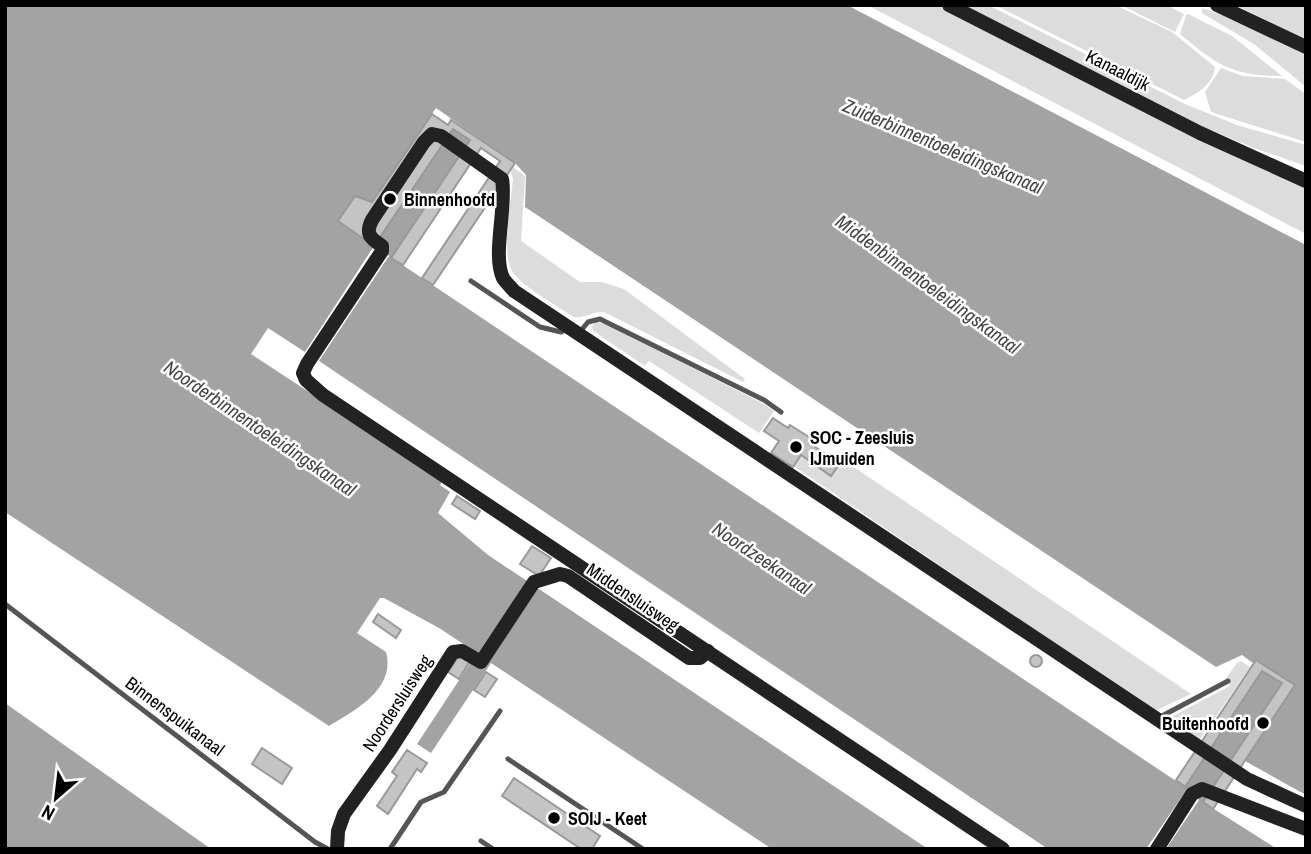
<svg xmlns="http://www.w3.org/2000/svg" width="1311" height="854" viewBox="0 0 1311 854" font-family="'Archivo Narrow',sans-serif">
<style>
.green{fill:#dcdcdc}
.water{fill:#a3a3a3}
.building{fill:#c4c4c4;stroke:#999;stroke-width:2}
.lines{fill:none;stroke-linecap:round;stroke-linejoin:round}
.lane{stroke:#555;stroke-width:5}
.secondary{stroke:#222;stroke-width:14}
.poi-dot{fill:#000;stroke:#fff;stroke-width:2.5}
.labels{text-anchor:middle;dominant-baseline:central;stroke-width:5;stroke-linejoin:round;paint-order:stroke}
.street-label{font-size:18px;fill:#000;stroke:#fff}
.poi-label{font-size:18px;font-weight:bold;fill:#000;stroke:#fff;text-anchor:start}
.water-label{font-size:19px;font-style:italic;fill:#444;stroke:#fff}
</style>
<rect width="100%" height="100%" fill="#fff"/>
<!-- green -->
<g class="green">
<polygon points="867,5 936,5 1207,144 1306,187 1306,234"/>
<polygon points="964,5 988,5 1185,104 1237,125 1306,145 1306,166 1254,148 1204,127"/>
<path d="M995,5H1115L1172,32L1215,67C1213,84 1198,93 1184,100Z"/>
<polygon points="1121,5 1166,5 1184,14 1175,32"/>
<polygon points="1235,5 1306,5 1306,40"/>
<polygon points="1202,8 1234,19 1306,53 1306,87 1254,44 1202,13"/>
<path d="M1188,14L1232,36L1282,76C1232,76 1217,65 1180,34L1186,15Z"/>
<polygon points="1221,68 1243,76 1285,79 1306,94 1306,142 1211,112 1205,92"/>
<path d="M513,167L525,176L521,241L580,282H602L624,289L745,379L743,382L604,312C593,311 584,319 573,317C557,305 523,288 512,271C501,253 511,201 513,179L511,171Z"/>
<polygon points="596,322 605,324 762,403 774,411 759,433 649,361 645,366 593,331 592,326"/>
<polygon points="802,455 831,475 842,459 1191,694 1155,711 789,463 792,459 797,462"/>
<polygon points="1241,661 1250,667 1199,741 1167,719 1230,686 1226,678 1237,663"/>
</g>
<!-- water -->
<g class="water">
<path d="M5,5H847L1306,245V795L1245,761L1294,685L1256,660L1253,663L1242,655L1216,667L525,207L526,175L515,163L436,108L372,202L355,197L338,221L374,246L453,129L470,140L392,258L1185,787L1262,671L1282,683L1203,802L1277,849H1166L1199,800L1187,789L1146,849H1048L319,361L389,256L374,246L305,352L268,328L251,354L443,480L440,485L450,492L438,513L488,555L928,849H772L491,663L431,753L417,744L477,653L439,628L384,598H380L357,633L386,652C396,689 355,710 329,726L5,512Z"/>
<polygon points="5,703 211,849 5,849"/>
</g>
<!-- building -->
<g class="building">
<polygon points="432,114 448,125 451,120 515,163 433,285 422,278 500,161 481,148 403,265 391,258 470,140 453,129 374,246 338,221 355,196 372,202"/>
<polygon points="773,418 788,428 790,425 812,439 809,443 840,463 831,476 801,455 793,467 771,453 779,441 764,431"/>
<polygon points="457,496 480,511 475,519 452,504"/>
<polygon points="532,546 551,558 539,576 520,564"/>
<polygon points="378,614 401,630 396,638 373,622"/>
<polygon points="460,654 470,661 459,679 448,672"/>
<circle cx="1036" cy="661" r="6"/>
<polygon points="1256,660 1295,685 1213,809 1203,802 1282,683 1262,671 1185,787 1176,780"/>
<polygon points="486,672 497,679 485,697 474,690"/>
<polygon points="262,748 292,768 282,784 252,764"/>
<polygon points="407,750 427,763 421,772 417,769 388,814 377,806 397,776 392,772"/>
<polygon points="514,778 600,836 592,849 581,849 502,796"/>
</g>
<g class="lines">
<!-- lane -->
<g class="lane">
<polyline points="471,281 540,327 561,332 567,329"/>
<polyline points="579,333 588,322 600,319 764,400 781,412"/>
<polyline points="5,604 315,842 328,849"/>
<polyline points="1160,717 1228,681"/>
<polyline points="508,759 643,849"/>
<polyline points="481,841 493,849"/>
<polyline points="390,849 421,802 444,792 500,711"/>
</g>
<!-- secondary -->
<g class="secondary">
<polyline points="949,5 1200,133 1306,181"/>
<polyline points="1217,5 1306,47"/>
<polyline points="337,849 338,831 344,814 390,750 453,652 462,651 481,662 534,582 560,574 568,576 689,658 700,658 708,651"/>
<path d="M1003,849L323,395L306,380L303,373L307,364L382,251V246C370,238 365,234 372,220L424,142L432,134L441,136L502,179C507,206 492,255 503,278C506,283 511,287 514,291L1247,779L1306,806"/>
<polyline points="1157,849 1192,794 1202,789 1306,829"/>
</g>
</g>
<!-- markers -->
<g class="poi-dot">
<circle cx="390" cy="199" r="7"/>
<circle cx="796" cy="447" r="7"/>
<circle cx="1263" cy="723" r="7"/>
<circle cx="554" cy="818" r="7"/>
</g>
<g class="labels">
<!-- street labels -->
<g class="street-label">
<text transform="translate(1118 70) rotate(27)">Kanaaldijk</text>
<text transform="translate(633 597) rotate(34)">Middensluisweg</text>
<text transform="translate(397 703) rotate(-57)">Noordersluisweg</text>
<text transform="translate(175 716) rotate(37)">Binnenspuikanaal</text>
</g>
<!-- poi labels -->
<g class="poi-label">
<text x="404" y="199">Binnenhoofd</text>
<text x="810" y="437">SOC - Zeesluis<tspan x="810" dy="21">IJmuiden</tspan></text>
<text x="1249" y="723" text-anchor="end">Buitenhoofd</text>
<text x="568" y="818">SOIJ - Keet</text>
</g>
<!-- water labels -->
<g class="water-label">
<text transform="translate(943 146) rotate(23)">Zuiderbinnentoeleidingskanaal</text>
<text transform="translate(928 284) rotate(36)">Middenbinnentoeleidingskanaal</text>
<text transform="translate(260 428) rotate(34)">Noorderbinnentoeleidingskanaal</text>
<text transform="translate(762 558) rotate(34)">Noordzeekanaal</text>
</g>
</g>
<!-- border -->
<rect width="1311" height="854" fill="none" stroke="#000000" stroke-width="14"/>
<!-- north arrow -->
<g transform="translate(56 798) rotate(208)" stroke="#ffffff" stroke-width="5" paint-order="stroke">
<path d="M0-5L12 26L0 18L-12 26Z" fill="#000000"/>
<text y="-10" font-size="19" font-weight="bold" text-anchor="middle" fill="#000000">N</text>
</g>
</svg>
